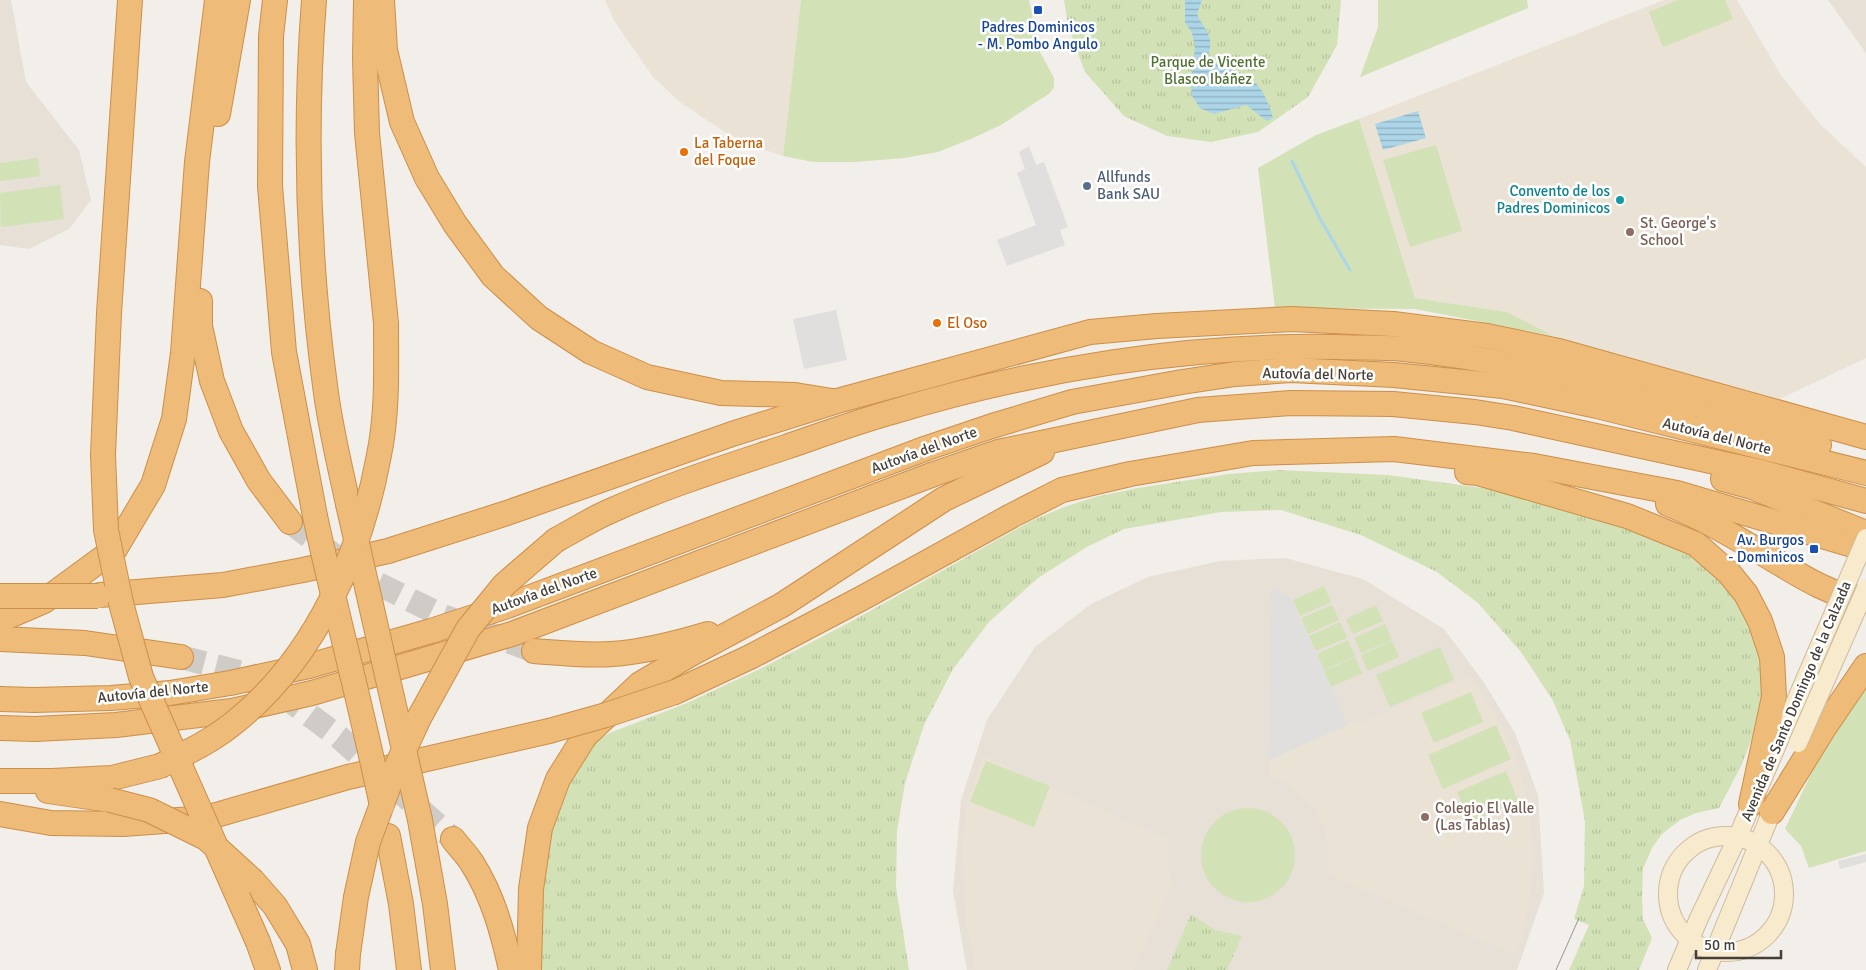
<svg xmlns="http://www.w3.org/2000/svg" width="1866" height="970" viewBox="0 0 1866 970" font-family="Signika,sans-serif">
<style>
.residential{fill:#e6e0d7}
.education{fill:#eae2d4}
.green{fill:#d2e2b6}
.park{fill:url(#park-tufts)}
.parking{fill:#e1dfdd}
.water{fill:url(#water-rules)}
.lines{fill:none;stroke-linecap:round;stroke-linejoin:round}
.stream{stroke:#acd5e8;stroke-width:3}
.highway-tunnel{stroke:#cfcbc6;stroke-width:24;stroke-dasharray:24 12;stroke-linecap:butt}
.secondary-casing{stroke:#cdbc9d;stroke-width:20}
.highway-casing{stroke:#cc8f49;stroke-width:26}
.secondary{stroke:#f8eacc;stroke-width:18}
.highway{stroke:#eebb78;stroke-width:24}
.tram{stroke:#969696;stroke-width:1}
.secondary-bridge-casing{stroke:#cdbc9d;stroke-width:20;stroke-linecap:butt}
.highway-bridge-casing{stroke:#cc8f49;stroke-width:26;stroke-linecap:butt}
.secondary-bridge{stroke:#f8eacc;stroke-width:18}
.highway-bridge{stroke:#eebb78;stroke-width:24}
.transit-dot{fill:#1a4fb4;stroke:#fff;stroke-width:2}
.food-dot{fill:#e8710a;stroke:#fff;stroke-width:2}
.service-dot{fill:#5c6f8a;stroke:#fff;stroke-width:2}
.culture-dot{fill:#0f9aa8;stroke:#fff;stroke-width:2}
.education-dot{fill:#8d6e63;stroke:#fff;stroke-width:2}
.labels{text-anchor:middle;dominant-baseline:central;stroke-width:5;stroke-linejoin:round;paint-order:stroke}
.transit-label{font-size:15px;fill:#164399;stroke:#fff}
.park-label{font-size:15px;fill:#4f7032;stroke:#fff}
.food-label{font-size:15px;fill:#c56008;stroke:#fff;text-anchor:start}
.service-label{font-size:15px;fill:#4e5e75;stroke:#fff;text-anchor:start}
.culture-label{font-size:15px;fill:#0d838f;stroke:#fff;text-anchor:end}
.education-label{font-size:15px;fill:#785e54;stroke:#fff;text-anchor:start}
.street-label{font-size:15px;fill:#453f38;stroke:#fff}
</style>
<defs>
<pattern id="park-tufts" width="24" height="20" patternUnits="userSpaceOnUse" patternTransform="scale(1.25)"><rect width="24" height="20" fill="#d2e2b6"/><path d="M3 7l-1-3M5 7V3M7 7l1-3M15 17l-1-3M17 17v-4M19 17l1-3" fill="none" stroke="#b6c39d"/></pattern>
<pattern id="water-rules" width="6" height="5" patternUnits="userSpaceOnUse" patternTransform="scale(1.25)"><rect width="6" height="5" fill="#acd5e8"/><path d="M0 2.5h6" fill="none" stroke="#8eaebd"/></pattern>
</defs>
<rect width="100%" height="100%" fill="#f2eee9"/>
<!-- residential -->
<g class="residential">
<polygon points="0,0 11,0 26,82 79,150 91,200 69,229 29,249 0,245"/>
<polygon points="1828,0 1866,0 1866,53 1848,28"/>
<polygon points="1285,558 1363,579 1444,629 1483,681 1515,733 1538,795 1544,893 1517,970 967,970 953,891 961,800 987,720 1035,647 1091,604 1148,577 1220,561"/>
</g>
<!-- education -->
<g class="education">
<polygon points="605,0 801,0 783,156 759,148 726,133 681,103 653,77 615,22"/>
<polygon points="1664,0 1737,0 1782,77 1821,125 1866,167 1866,358 1773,402 1554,336 1507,312 1415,298 1359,119"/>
<polygon points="1470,676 1498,718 1511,745 1528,799 1533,848 1532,880 1527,916 1516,955 1328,874 1329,853 1326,830 1316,809 1301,794 1287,784 1269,776 1269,760 1351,723 1357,724"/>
<polygon points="982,756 1167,839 1168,869 1172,883 1134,970 976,970 966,921 962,848 967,806"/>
</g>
<!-- green -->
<g class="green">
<polygon points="801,0 1029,0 1040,52 1054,78 1054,87 1050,93 1001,125 973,138 938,152 904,158 854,162 813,162 783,156"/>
<polygon points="1378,0 1527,0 1528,8 1360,77 1378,27"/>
<polygon points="1678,0 1725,0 1733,19 1663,47 1649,12"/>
<polygon points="1359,119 1415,298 1507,312 1554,336 1415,309 1275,308 1258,168 1316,135"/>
<polygon points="1436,145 1462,231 1410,247 1383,160"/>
<polygon points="38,158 40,176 0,181 0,163"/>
<polygon points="60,185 64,219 1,227 0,193"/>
<polygon points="1324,586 1331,602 1300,616 1293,600"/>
<polygon points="1332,605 1339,620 1308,634 1301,618"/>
<polygon points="1376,605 1383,621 1353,634 1346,619"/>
<polygon points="1340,622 1347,638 1316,651 1309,636"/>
<polygon points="1385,624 1392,640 1361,653 1354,638"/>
<polygon points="1348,640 1355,656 1324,670 1317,654"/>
<polygon points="1392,641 1399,657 1368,671 1361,655"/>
<polygon points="1440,647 1454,680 1390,707 1376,675"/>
<polygon points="1355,657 1362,673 1331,687 1324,671"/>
<polygon points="1866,684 1866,851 1809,868 1801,846 1785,829 1818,759"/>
<polygon points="1471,692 1483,722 1434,743 1421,713"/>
<polygon points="1496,725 1511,759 1443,789 1428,755"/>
<polygon points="986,761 1050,786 1034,827 970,802"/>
<polygon points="1506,771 1518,801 1470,822 1457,792"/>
<circle cx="1248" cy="855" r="47"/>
</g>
<!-- park -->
<g class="park">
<polygon points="1064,0 1341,0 1337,45 1308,97 1258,132 1211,142 1167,136 1124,116 1085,72 1068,26"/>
<polygon points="1278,470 1388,475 1504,491 1661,540 1698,559 1725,582 1745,611 1763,661 1762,689 1759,719 1742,764 1719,808 1696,813 1680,820 1662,834 1652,848 1643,869 1642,897 1643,919 1652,938 1639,970 1569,970 1589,925 1574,919 1584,886 1585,821 1570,740 1552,699 1521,652 1478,603 1437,572 1361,535 1281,510 1221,512 1124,529 1085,548 1038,578 989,622 953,669 924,725 905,783 897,831 896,887 909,970 538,970 542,881 552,826 567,783 591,743 612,732 687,703 762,668 854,620 1031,521 1064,507 1095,497 1138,488 1229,474"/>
<polygon points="1191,914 1215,930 1242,936 1227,970 1167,970"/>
</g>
<!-- parking -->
<g class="parking">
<polygon points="1029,146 1036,165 1044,162 1068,227 1060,230 1065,245 1007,266 997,240 1036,225 1017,173 1025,169 1019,152"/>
<polygon points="836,310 847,360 804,369 793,319"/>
<polygon points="1271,587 1290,596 1348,725 1269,760"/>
<polygon points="1866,854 1866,862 1840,869 1838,861"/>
</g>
<!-- water -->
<g class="water">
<path d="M1185,0H1202L1197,14C1205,32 1215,35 1208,56C1214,65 1222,66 1231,69C1259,79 1265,92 1273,118L1267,121L1246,105L1214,114L1200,108L1192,96L1191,83L1195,46L1192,33L1185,22Z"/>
<polygon points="1418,111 1426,138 1383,150 1375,124"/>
</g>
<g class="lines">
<!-- stream -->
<polyline class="stream" points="1292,161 1319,217 1350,270"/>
<!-- highway-tunnel -->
<g class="highway-tunnel">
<polyline points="290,522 360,575 443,616 534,651"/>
<polyline points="181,657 258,677 339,737 453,839"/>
</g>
<defs>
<g id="secondary">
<circle cx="1726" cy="894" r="58"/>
<polyline points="1677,970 1699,918 1738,836 1795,703"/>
<polyline points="1707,970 1776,801"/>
</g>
<g id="highway">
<polyline points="275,0 271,36 270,186 284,352 315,516"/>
<path d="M314,0C304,130 308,263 326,393C331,430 340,467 348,504"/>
<polyline points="366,0 365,58 367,133 386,323"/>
<polyline points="382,0 385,50 402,122 427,178 455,224 493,276 539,318 591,352 647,377 721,393 795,395 832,401"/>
<polyline points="218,114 238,0"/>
<polyline points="200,301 200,326 212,381 231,431 259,481 290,522"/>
<polyline points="103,455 109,313 130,0"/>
<polyline points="1467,472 1478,473 1627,516 1696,544 1729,573 1746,594 1760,621 1772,657 1774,697 1751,804"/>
<polyline points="1723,479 1752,487 1866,533"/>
<path d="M1668,504C1704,518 1736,538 1769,557C1799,575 1831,596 1866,601"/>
<path d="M556,540C573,531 590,520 608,512C665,486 726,467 786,447C821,435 856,422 892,412C1034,369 1190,344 1338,347C1360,348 1382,347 1404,349C1545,363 1683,406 1819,445"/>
<polyline points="100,595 223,585 303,570 388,551 507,513 732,434 837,401 1090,332 1157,326 1292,319 1393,324 1487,336 1559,351 1866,437"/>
<polyline points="0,620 44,601 115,549 153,485 174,419 183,353 197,162 217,0"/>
<polyline points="0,639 85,643 181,657"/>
<path d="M534,651C560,653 587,656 612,654C644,652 678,643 708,634"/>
<polyline points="675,692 750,657 866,596 1011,516 1062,490 1130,474 1253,453 1394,449 1534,466 1677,493 1866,549"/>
<polyline points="0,699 34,700 111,698 170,693 230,683 309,666 431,631 507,606 927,448 992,426 1072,402 1182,382 1235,374 1291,370 1394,375 1503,386 1597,406 1866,473"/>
<polyline points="0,728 35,729 116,725 232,711 312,693 512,634 934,474 998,452 1198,410 1291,403 1393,404 1475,412 1513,418 1761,472 1866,501"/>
<polyline points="0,781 52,781 112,778 160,766"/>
<polyline points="48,791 110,800"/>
<polyline points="1772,812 1824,728 1866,666"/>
<polyline points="0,814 51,823 123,824 206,818 348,777 549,731"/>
<polyline points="420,820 435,904 443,970"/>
<polyline points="388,836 401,904 409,970"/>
<path d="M453,839C459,847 467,855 472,863C493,896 503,933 511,970"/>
<polyline points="253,881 275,906 298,944 305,970"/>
<polyline points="258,942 268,970"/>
<polyline points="347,970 348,954"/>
<polyline points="529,970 531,889 540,828 558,779 585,736 640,684 689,655 782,605 944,499 1042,452"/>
</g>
</defs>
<!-- secondary casing -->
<use href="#secondary" class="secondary-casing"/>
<!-- highway casing -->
<use href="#highway" class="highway-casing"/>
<!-- secondary -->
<use href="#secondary" class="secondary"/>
<!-- highway -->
<use href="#highway" class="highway"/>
<!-- tram -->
<polyline class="tram" points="1556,970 1579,918"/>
<defs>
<g id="secondary-bridge">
<polyline points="1795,703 1866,538"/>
<polyline points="1798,743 1866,588"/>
</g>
<g id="highway-bridge">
<polyline points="103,455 106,530 121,603 141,677 258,942"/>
<polyline points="348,504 420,820"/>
<path d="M315,516C336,613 362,709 382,806"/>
<polyline points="0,596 98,596"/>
<polyline points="549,731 606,715 675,692"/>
<path d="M160,766C186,753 212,741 235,722C315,658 361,554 379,455C388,411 386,366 386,323"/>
<polyline points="110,800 149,810 206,838 253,881"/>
<polyline points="348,954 356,897 368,842 394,772 419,718 468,629 504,585 556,540"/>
</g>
</defs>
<!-- secondary-bridge casing -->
<use href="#secondary-bridge" class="secondary-bridge-casing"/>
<!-- highway-bridge casing -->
<use href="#highway-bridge" class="highway-bridge-casing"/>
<!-- secondary-bridge -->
<use href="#secondary-bridge" class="secondary-bridge"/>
<!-- highway-bridge -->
<use href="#highway-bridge" class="highway-bridge"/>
</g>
<!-- markers -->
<g class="transit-dot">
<rect x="1033" y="5" width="10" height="10" rx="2.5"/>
<rect x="1809" y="544" width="10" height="10" rx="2.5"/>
</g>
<g class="food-dot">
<circle cx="684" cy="152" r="5"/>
<circle cx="937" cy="323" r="5"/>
</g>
<circle class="service-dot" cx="1087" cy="186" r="5"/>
<circle class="culture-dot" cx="1620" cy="200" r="5"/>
<g class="education-dot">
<circle cx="1630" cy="232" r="5"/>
<circle cx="1425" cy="817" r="5"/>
</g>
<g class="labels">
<!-- transit labels -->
<g class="transit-label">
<text x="1038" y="27">Padres Dominicos<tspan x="1038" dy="17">- M. Pombo Angulo</tspan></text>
<text x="1804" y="540" text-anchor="end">Av. Burgos<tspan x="1804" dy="17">- Dominicos</tspan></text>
</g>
<!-- park labels -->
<g class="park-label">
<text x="1208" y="62">Parque de Vicente<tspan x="1208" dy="17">Blasco Ibáñez</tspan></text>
</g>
<!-- food labels -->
<g class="food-label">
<text x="694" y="143">La Taberna<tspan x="694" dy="17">del Foque</tspan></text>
<text x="947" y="323">El Oso</text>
</g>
<!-- service labels -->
<g class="service-label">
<text x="1097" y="177">Allfunds<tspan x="1097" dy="17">Bank SAU</tspan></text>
</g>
<!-- culture labels -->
<g class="culture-label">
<text x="1610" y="191">Convento de los<tspan x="1610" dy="17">Padres Dominicos</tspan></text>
</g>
<!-- education labels -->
<g class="education-label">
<text x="1640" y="223">St. George's<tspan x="1640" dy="17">School</tspan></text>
<text x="1435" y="808">Colegio El Valle<tspan x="1435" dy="17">(Las Tablas)</tspan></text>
</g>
<!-- street labels -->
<g class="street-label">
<text transform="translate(1318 374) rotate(1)">Autovía del Norte</text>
<text transform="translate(1717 436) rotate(14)">Autovía del Norte</text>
<text transform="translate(924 450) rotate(-20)">Autovía del Norte</text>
<text transform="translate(544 591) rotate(-20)">Autovía del Norte</text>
<text transform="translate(153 692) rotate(-6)">Autovía del Norte</text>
<text transform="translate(1796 701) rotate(-67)">Avenida de Santo Domingo de la Calzada</text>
</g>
</g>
<!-- scale -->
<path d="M1696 950v8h85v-8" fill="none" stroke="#453f38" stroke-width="2.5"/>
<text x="1704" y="950" font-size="15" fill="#453f38" stroke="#ffffff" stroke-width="4" paint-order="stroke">50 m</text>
</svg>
